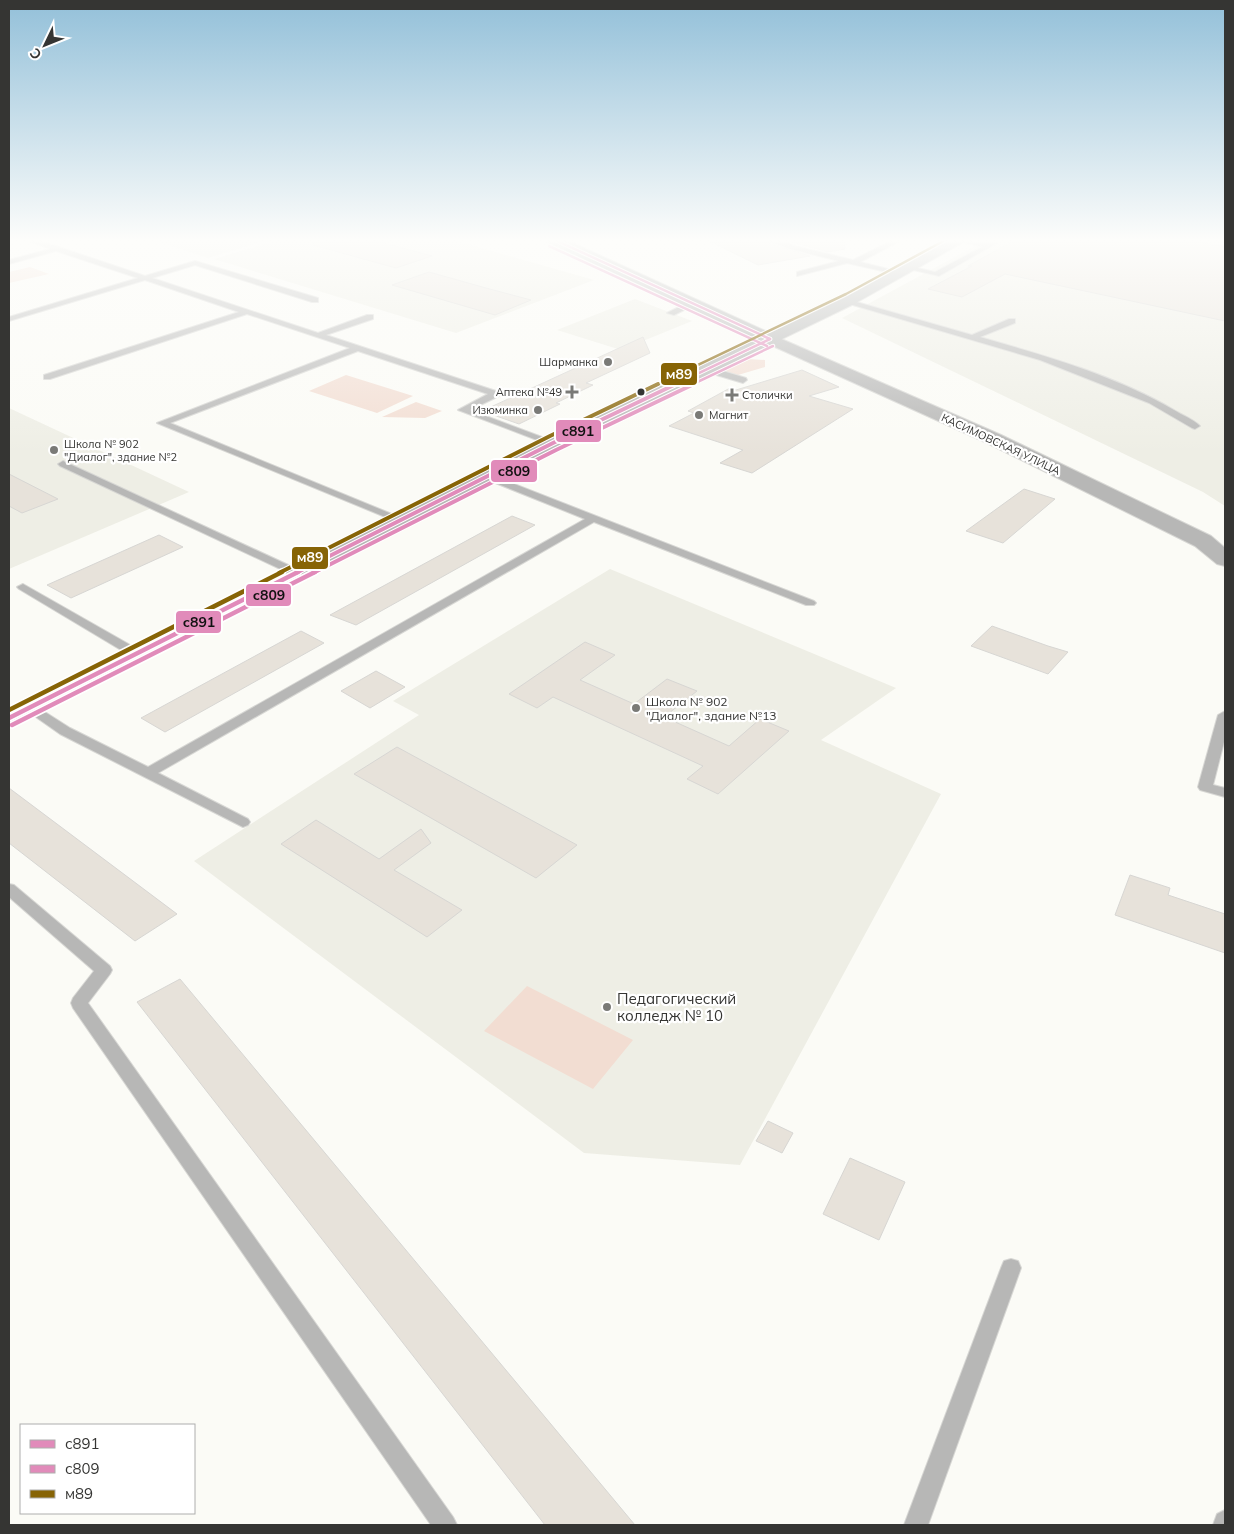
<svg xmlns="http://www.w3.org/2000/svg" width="1234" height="1534" viewBox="0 0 1234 1534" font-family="Mulish,sans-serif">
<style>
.built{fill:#eeeee5}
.green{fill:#f2ddd2}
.building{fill:#e7e2da;stroke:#d7d6d3}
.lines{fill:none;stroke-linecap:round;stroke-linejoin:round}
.lane-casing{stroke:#d7d7d4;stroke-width:2}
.street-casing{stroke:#d7d7d4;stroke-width:2}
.secondary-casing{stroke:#d7d7d4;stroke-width:2}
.lane{fill:#b7b7b6;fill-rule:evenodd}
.street{fill:#b7b7b6;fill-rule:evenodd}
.secondary{fill:#b5b6b5;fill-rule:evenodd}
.bus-1-far2-casing{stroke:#fff;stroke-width:4.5}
.bus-1-far1-casing{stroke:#fff;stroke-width:6}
.bus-1-casing{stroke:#fff;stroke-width:8}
.bus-2-far2-casing{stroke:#fff;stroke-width:4.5}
.bus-2-far1-casing{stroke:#fff;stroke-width:6}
.bus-2-casing{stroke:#fff;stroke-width:8}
.bus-3-far2-casing{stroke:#fff;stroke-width:4.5}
.bus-3-far1-casing{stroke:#fff;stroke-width:6}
.bus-3-casing{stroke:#fff;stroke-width:8}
.bus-1-far2{stroke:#e18bba;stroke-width:2.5}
.bus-1-far1{stroke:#e18bba;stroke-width:4}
.bus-1{stroke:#e18bba;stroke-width:4.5}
.bus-2-far2{stroke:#e18bba;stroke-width:2.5}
.bus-2-far1{stroke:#e18bba;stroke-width:4}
.bus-2{stroke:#e18bba;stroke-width:4.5}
.bus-3-far2{stroke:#876406;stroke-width:2.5}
.bus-3-far1{stroke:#876406;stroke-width:4}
.bus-3{stroke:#876406;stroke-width:4.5}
.poi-dot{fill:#7a7a77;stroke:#fff;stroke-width:2}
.bus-dot{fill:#353533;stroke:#fff;stroke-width:2}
.labels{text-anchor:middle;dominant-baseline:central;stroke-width:4.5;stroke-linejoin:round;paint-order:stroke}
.far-poi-label{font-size:11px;fill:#353533;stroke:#fff;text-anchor:end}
.far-street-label{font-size:11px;fill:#353533;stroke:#fff}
.poi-label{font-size:12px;fill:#353533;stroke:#fff;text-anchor:start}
.near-poi-label{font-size:15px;fill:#353533;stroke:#fff;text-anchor:start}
.line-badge{stroke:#fff;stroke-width:2}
.badge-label{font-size:14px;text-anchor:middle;font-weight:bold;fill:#fff}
.pale-badge-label{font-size:14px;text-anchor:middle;font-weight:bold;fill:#111}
</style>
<rect width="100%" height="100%" fill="#fbfbf6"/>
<!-- built -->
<g class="built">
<polygon points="150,239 271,239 208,258"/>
<polygon points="281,239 450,239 594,280 456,333 214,259"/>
<polygon points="988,239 1225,239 1225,506 1203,492 842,318"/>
<polygon points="635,299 692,321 621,350 557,330"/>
<polygon points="9,408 189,492 9,569"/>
<polygon points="610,569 896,688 821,740 941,794 740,1165 584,1153 194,861 419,715 393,701"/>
</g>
<!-- green -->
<g class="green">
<polygon points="30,267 49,274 9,283 9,272"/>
<polygon points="747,359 765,360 765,367 738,375 724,371"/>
<polygon points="346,375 413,396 377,413 309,391"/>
<polygon points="416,402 442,411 425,418 382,417"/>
<polygon points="527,986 633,1040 593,1089 484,1031"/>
</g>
<!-- building -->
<g class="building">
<polygon points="314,239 369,239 432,256 396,268 313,245"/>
<polygon points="705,239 768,239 770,244 810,256 758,265"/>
<polygon points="782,239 844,239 845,249 828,252"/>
<polygon points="1017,239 1184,239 1225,247 1225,321 1005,274 962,297 928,289 972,266 968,266"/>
<polygon points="429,272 486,288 531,300 495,315 392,285"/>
<polygon points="643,337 650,353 586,383 593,385 556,403 560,404 519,424 482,411"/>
<polygon points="802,370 839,387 809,396 853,409 752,473 720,463 743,450 669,426 694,413 688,411 730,388 736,390"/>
<polygon points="9,474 58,499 22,513 9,506"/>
<polygon points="1024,489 1055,499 1003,543 966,531"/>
<polygon points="512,516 535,525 356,625 330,615"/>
<polygon points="159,535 183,547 71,598 47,585"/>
<polygon points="992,626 1048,646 1068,652 1048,674 971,646"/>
<polygon points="301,631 324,643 165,732 141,718"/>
<polygon points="585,642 615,655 580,680 634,704 667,679 697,691 664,717 729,746 760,719 789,731 718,794 687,779 703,766 553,697 537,708 509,694"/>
<polygon points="376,671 405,687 370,708 341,691"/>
<polygon points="397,747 577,845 536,878 354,774"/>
<polygon points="9,788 177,914 135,941 9,843"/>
<polygon points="316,820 379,859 421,829 431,843 394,870 462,910 427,937 281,844"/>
<polygon points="1130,875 1170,888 1168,895 1225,914 1225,953 1115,915"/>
<polygon points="180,979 635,1525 545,1525 137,1002"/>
<polygon points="768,1121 793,1133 782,1153 756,1141"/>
<polygon points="850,1158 905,1182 879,1240 823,1214"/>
</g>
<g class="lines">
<defs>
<g id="lane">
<polygon points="24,239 35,239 145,276 195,261 318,298 318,302 312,302 195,265 152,278 318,333 367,315 373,315 373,319 326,335 499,392 499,396 470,410 558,443 553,446 550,445 458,410 488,394 358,351 170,423 404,519 403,521 395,521 157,423 350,348 247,314 50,379 44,379 44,375 239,312 145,280 9,321 9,317 138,278 56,251 9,264 9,260 50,249"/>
<polygon points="770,239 776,239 795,246 853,260 895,239 904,239 860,262 904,273 900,275 847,263 797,276 797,272 839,261 791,249 771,242"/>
<polygon points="959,239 988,244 994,241 997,243 939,276 905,268 909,266 935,272 982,247 960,241"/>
<path d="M846,299L972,335L1009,319H1015V323L980,337C1046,356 1114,375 1174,410C1182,415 1193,419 1200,426L1195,429L1192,428L1149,403L1040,360L846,303Z"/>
<polygon points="689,302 696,304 674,315 667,313"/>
<polygon points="706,366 746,378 747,380 743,383 703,371 703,367"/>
<polygon points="63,461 299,570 301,572 299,574 291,574 60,466 58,464"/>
<polygon points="486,473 814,601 816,603 814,605 806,605 594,522 158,773 248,819 250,822 248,825 243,827 60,734 23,708 24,705 34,705 70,728 148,767 585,519 483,478 483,474"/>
<polygon points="23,584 139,650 141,653 135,657 131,656 19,589 17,587"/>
<polygon points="1225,711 1225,738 1213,785 1225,788 1225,797 1200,790 1198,787 1218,715"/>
<polygon points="9,884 14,885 110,966 112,970 110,974 88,1003 453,1517 457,1525 431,1525 73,1008 71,1003 73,998 94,971 9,897"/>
<polygon points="1011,1259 1018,1261 1021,1268 928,1525 904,1525 1001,1268 1004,1261"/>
<polygon points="1225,1510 1225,1525 1213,1525 1217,1514"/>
</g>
<polygon id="street" points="770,334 1001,435 1211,536 1225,548 1225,566 1217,564 1195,546 987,443 764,342 762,339 764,336"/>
<polygon id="secondary" points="546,239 564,239 770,333 844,298 952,239 969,239 854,304 560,447 18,724 9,726 9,708 546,439 757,339 547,242"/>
</defs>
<!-- lane casing -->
<use href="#lane" class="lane-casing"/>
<!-- street casing -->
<use href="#street" class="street-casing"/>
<!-- secondary casing -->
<use href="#secondary" class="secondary-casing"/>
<!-- lane -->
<use href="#lane" class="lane"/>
<!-- street -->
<use href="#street" class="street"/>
<!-- secondary -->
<use href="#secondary" class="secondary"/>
<defs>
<g id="bus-1-far2">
<polyline points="553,239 770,339"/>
<polyline points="674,385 770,339"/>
</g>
<polyline id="bus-1-far1" points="296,573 553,443 676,384"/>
<polyline id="bus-1" points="9,718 298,572"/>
<g id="bus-2-far2">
<polyline points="549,246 767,346"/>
<polyline points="691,385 773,346"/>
</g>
<polyline id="bus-2-far1" points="313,573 556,450 694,384"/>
<polyline id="bus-2" points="12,725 315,572"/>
<polyline id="bus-3-far2" points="656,385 846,294 947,239"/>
<polyline id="bus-3-far1" points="279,573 550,436 658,384"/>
<polyline id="bus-3" points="9,710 282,572"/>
</defs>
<!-- bus-1-far2 casing -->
<use href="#bus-1-far2" class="bus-1-far2-casing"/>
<!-- bus-1-far1 casing -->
<use href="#bus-1-far1" class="bus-1-far1-casing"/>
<!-- bus-1 casing -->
<use href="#bus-1" class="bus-1-casing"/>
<!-- bus-2-far2 casing -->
<use href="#bus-2-far2" class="bus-2-far2-casing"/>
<!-- bus-2-far1 casing -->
<use href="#bus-2-far1" class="bus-2-far1-casing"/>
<!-- bus-2 casing -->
<use href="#bus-2" class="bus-2-casing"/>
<!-- bus-3-far2 casing -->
<use href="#bus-3-far2" class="bus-3-far2-casing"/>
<!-- bus-3-far1 casing -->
<use href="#bus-3-far1" class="bus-3-far1-casing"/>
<!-- bus-3 casing -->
<use href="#bus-3" class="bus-3-casing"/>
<!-- bus-1-far2 -->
<use href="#bus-1-far2" class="bus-1-far2"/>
<!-- bus-1-far1 -->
<use href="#bus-1-far1" class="bus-1-far1"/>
<!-- bus-1 -->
<use href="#bus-1" class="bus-1"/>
<!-- bus-2-far2 -->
<use href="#bus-2-far2" class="bus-2-far2"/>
<!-- bus-2-far1 -->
<use href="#bus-2-far1" class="bus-2-far1"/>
<!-- bus-2 -->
<use href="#bus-2" class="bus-2"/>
<!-- bus-3-far2 -->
<use href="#bus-3-far2" class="bus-3-far2"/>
<!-- bus-3-far1 -->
<use href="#bus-3-far1" class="bus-3-far1"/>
<!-- bus-3 -->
<use href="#bus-3" class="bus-3"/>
</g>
<!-- sky -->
<linearGradient id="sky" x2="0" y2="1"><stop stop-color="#93c0d9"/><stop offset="0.53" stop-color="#fdfdfb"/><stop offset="1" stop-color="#fdfdfb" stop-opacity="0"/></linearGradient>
<rect width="1234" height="454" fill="url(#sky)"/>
<!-- markers -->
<g class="poi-dot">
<circle cx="608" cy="362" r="5"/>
<path d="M569.5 384.5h5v5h5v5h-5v5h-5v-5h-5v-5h5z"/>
<path d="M729.5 387.5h5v5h5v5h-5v5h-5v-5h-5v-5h5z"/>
<circle cx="538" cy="410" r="5"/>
<circle cx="699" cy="415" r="5"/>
<circle cx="54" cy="450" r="5"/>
<circle cx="636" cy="708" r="5"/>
<circle cx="607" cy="1007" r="5"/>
</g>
<circle class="bus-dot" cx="641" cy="392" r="4.5"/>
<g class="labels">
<!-- far-poi labels -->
<g class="far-poi-label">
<text x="598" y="362">Шарманка</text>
<text x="562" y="392">Аптека №49</text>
<text x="742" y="395" text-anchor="start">Столички</text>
<text x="528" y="410">Изюминка</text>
<text x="709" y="415" text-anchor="start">Магнит</text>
<text x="64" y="444" text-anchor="start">Школа № 902<tspan x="64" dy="13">"Диалог", здание №2</tspan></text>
</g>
<!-- far-street labels -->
<g class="far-street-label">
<text transform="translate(1001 444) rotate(25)">КАСИМОВСКАЯ УЛИЦА</text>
</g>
<!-- poi labels -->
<g class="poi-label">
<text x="646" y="701">Школа № 902<tspan x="646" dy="14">"Диалог", здание №13</tspan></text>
</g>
<!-- near-poi labels -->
<g class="near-poi-label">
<text x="617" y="998">Педагогический<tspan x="617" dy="17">колледж № 10</tspan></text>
</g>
</g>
<g class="line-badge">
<rect x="660" y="362" width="38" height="24" rx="5" fill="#876406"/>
<rect x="555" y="419" width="47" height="24" rx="5" fill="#e18bba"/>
<rect x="490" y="459" width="48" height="24" rx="5" fill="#e18bba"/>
<rect x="291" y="546" width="38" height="24" rx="5" fill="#876406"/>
<rect x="245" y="583" width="47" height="24" rx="5" fill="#e18bba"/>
<rect x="175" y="610" width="47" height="24" rx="5" fill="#e18bba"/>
</g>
<g class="badge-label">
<text x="679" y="379">м89</text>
<text x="310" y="562">м89</text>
</g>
<g class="pale-badge-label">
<text x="578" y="436">с891</text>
<text x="514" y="476">с809</text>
<text x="269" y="600">с809</text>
<text x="199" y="627">с891</text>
</g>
<!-- border -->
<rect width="1234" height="1534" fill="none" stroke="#353533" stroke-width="20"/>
<!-- legend -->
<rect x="20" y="1424" width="175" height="90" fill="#ffffff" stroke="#aeaead"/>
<rect x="30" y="1440" width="25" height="8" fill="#e18bba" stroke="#aeaead"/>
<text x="65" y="1449" font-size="15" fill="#353533">с891</text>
<rect x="30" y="1465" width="25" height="8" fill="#e18bba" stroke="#aeaead"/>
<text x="65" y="1474" font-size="15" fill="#353533">с809</text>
<rect x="30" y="1490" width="25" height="8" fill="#876406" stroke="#aeaead"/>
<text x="65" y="1499" font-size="15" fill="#353533">м89</text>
<!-- north arrow -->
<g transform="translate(45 45) rotate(227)" stroke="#ffffff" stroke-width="4" paint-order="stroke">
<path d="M0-4L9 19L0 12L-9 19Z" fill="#353533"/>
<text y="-8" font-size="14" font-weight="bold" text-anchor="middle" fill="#353533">С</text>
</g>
</svg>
